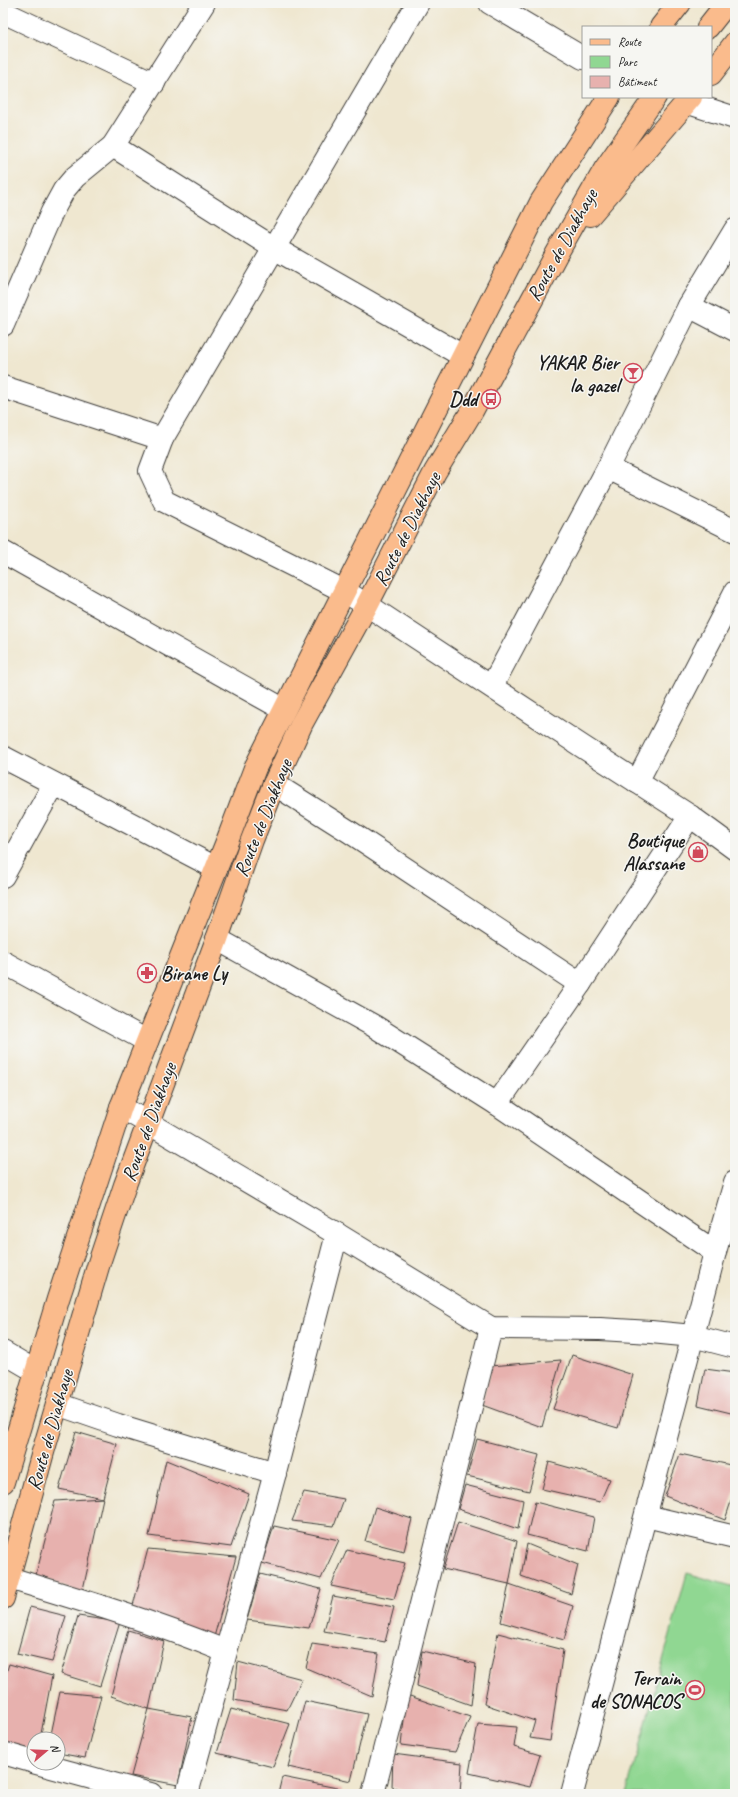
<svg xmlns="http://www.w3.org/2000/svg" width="738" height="1797" viewBox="0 0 738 1797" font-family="Caveat,sans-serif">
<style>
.green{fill:#90d792;stroke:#567a57}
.building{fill:#e7b1ae}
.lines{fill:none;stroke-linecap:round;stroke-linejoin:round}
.minor-casing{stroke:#3c3a37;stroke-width:24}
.tertiary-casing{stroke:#3c3a37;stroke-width:24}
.primary-casing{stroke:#3c3a37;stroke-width:24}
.minor{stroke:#fff;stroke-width:22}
.tertiary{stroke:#fff;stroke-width:22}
.primary{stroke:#fabb8c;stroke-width:22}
.labels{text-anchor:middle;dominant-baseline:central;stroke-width:3;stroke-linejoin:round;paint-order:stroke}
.street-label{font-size:20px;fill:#1c1c1c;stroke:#f6f6f2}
.poi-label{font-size:20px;font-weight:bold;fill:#1c1c1c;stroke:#f6f6f2;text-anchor:end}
</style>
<rect width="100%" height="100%" fill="#f6f6f2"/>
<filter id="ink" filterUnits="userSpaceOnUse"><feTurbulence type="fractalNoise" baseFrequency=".025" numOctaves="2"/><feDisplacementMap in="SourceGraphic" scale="8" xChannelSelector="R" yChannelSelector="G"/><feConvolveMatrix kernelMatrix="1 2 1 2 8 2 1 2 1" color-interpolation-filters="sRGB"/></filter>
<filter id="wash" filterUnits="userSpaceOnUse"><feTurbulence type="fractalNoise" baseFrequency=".012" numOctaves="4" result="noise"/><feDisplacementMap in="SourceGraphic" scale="16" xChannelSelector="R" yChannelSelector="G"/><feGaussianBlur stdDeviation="0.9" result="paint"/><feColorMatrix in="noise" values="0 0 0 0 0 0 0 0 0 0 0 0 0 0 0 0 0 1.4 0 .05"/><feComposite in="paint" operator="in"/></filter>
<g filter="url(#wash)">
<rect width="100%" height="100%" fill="#efe7d0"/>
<!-- green -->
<polygon class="green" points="687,1573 735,1587 735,1794 626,1794"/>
<g id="blocks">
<!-- building -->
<g class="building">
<polygon points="572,1355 633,1375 618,1428 553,1409"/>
<polygon points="561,1360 542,1427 482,1405 491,1366"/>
<polygon points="705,1369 735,1373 735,1414 698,1405"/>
<polygon points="76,1432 117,1444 103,1498 59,1489"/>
<polygon points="477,1439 539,1455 529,1491 467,1476"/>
<polygon points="680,1454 735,1466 735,1489 725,1520 665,1496"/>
<polygon points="166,1460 249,1494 231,1547 149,1536"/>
<polygon points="549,1462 610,1479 600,1502 542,1489"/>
<polygon points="465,1485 523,1500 518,1529 458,1509"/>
<polygon points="304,1492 344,1499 334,1526 292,1521"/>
<polygon points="103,1498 82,1594 36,1575 55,1501"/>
<polygon points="535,1502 594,1517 588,1551 527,1535"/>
<polygon points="375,1507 412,1519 404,1551 365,1541"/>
<polygon points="458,1522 517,1541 509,1584 573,1606 564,1640 501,1622 509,1584 443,1569"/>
<polygon points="274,1526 339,1540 321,1579 262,1563"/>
<polygon points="527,1544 578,1565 571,1594 521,1576"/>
<polygon points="148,1549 236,1557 214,1637 131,1613"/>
<polygon points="347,1550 405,1563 394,1599 331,1586"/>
<polygon points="260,1574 321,1589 309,1628 247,1620"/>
<polygon points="333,1596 394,1607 385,1642 324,1631"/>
<polygon points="30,1607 66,1616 52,1662 17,1654"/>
<polygon points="78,1616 120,1622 100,1686 61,1674"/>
<polygon points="128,1630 164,1641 149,1709 111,1696"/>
<polygon points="498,1633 563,1650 550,1741 530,1738 535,1721 484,1704"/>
<polygon points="312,1644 379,1654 372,1696 306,1668"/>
<polygon points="422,1651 476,1664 471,1705 417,1686"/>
<polygon points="238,1662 302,1679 287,1710 234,1700"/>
<polygon points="9,1664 52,1676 40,1739 34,1739 34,1750 3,1742 3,1683"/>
<polygon points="60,1692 101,1696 85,1758 58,1753 58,1739 50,1739"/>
<polygon points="407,1695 470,1717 455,1752 401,1745"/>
<polygon points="305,1701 367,1714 351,1781 288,1767"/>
<polygon points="149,1709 192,1717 178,1785 131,1776"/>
<polygon points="231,1709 290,1724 273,1767 217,1753"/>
<polygon points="478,1724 517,1727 514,1747 540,1755 530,1787 469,1773"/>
<polygon points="393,1754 462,1763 460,1794 417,1794 392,1787"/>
<polygon points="282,1777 342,1789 341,1794 278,1794"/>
</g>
</g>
</g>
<g filter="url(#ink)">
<use href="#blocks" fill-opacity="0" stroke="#3c3a37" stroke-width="1"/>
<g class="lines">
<defs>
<g id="minor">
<polyline points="418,3 162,439 150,471 164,501 344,591 367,605 583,747 690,816 735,849"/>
<polyline points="490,3 583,58"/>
<polyline points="3,12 154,83"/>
<polyline points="113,146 274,248 463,356"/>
<polyline points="689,306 735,330"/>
<polyline points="3,325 52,212 64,190 75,177 113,146 204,3"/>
<polyline points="3,387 162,439"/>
<polyline points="608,468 735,531"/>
<polyline points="3,552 283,709"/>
<polyline points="492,686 608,468 689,306 735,230"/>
<polyline points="3,757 216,868"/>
<polyline points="637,782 735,592"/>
<polyline points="274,784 350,832 580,984"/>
<polyline points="3,876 54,784"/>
<polyline points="217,939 374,1026 497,1104 715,1252"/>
<polyline points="3,962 147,1041"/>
<polyline points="497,1104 580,984 690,816"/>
<polyline points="121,1107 337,1234 491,1328 600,1329 651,1332 693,1336 735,1347"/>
<polyline points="3,1352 37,1372"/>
<polyline points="57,1404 118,1425 275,1473"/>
<polyline points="646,1516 735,1537"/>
<path d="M9,1578C82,1600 154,1622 225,1651"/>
<polyline points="3,1753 34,1762"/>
<polyline points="36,1763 151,1794"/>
<polyline points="187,1794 275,1473 337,1234"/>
<polyline points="373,1794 491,1328"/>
<polyline points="572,1794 715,1252 735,1182"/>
</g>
<polyline id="tertiary" points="686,102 735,118"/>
<g id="primary">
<polyline points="661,27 680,3"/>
<polyline points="708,27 727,3"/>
<polyline points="711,74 735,43"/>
<polyline points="590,215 691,97"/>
<polyline points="3,1482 58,1299 121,1107 228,839 255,768 541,202 609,97"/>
<polyline points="3,1598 43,1452 99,1263 125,1185 217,939 252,840 274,784 302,723 367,605 435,472 472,411 556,255 605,169 655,97"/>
</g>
</defs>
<!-- minor casing -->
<use href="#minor" class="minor-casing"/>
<!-- tertiary casing -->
<use href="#tertiary" class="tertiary-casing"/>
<!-- primary casing -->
<use href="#primary" class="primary-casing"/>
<!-- minor -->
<use href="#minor" class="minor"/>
<!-- tertiary -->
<use href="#tertiary" class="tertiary"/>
<!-- primary -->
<use href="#primary" class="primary"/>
</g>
</g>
<!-- icons -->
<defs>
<symbol id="bar-ring" viewBox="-11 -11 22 22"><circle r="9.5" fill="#f6f6f2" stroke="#d1495b" stroke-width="1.5"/><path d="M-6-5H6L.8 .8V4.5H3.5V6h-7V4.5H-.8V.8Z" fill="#d1495b"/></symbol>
<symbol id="bus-ring" viewBox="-11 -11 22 22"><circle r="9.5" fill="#f6f6f2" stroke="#d1495b" stroke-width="1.5"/><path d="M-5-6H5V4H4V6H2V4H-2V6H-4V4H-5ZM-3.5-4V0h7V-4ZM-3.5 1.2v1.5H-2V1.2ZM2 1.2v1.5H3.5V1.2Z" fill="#d1495b"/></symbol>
<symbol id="shop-ring" viewBox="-11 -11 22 22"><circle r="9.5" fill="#f6f6f2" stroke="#d1495b" stroke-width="1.5"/><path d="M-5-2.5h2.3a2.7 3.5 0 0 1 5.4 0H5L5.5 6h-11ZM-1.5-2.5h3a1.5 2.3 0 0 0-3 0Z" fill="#d1495b"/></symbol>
<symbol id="pharmacy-ring" viewBox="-11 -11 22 22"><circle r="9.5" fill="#f6f6f2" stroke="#d1495b" stroke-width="1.5"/><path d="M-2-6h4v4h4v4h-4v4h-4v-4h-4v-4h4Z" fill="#d1495b"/></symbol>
<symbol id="stadium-ring" viewBox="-11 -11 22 22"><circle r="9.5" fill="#f6f6f2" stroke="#d1495b" stroke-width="1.5"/><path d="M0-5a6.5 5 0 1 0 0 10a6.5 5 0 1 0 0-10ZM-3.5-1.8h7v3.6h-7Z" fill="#d1495b"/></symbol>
</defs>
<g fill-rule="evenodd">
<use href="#bar-ring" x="622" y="362" width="22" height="22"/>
<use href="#bus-ring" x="480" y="388" width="22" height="22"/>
<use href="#shop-ring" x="687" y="841" width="22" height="22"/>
<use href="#pharmacy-ring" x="136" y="962" width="22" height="22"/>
<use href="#stadium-ring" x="684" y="1679" width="22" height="22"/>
</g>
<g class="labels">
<!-- street labels -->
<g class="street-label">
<text transform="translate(562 245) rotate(-61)">Route de Diakhaye</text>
<text transform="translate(407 529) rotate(-63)">Route de Diakhaye</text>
<text transform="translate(263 818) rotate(-68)">Route de Diakhaye</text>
<text transform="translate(149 1122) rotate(-70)">Route de Diakhaye</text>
<text transform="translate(50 1430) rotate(-74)">Route de Diakhaye</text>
</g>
<!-- poi labels -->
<g class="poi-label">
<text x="619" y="362">YAKAR Bier<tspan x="619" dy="23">la gazel</tspan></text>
<text x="477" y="399">Ddd</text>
<text x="684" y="840">Boutique<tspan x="684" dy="23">Alassane</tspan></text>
<text x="161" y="973" text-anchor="start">Birane Ly</text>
<text x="681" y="1678">Terrain<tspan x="681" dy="23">de SONACOS</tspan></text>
</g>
</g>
<!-- margin -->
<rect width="738" height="1797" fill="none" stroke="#f6f6f2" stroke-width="16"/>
<!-- legend -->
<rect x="582" y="26" width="130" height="72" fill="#f6f6f2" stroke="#9f9f9c"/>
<rect x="590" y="39" width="20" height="6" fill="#fabb8c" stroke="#9f9f9c"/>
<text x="618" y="46" font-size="12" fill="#1c1c1c">Route</text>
<rect x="590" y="56" width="20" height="12" fill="#90d792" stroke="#9f9f9c"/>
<text x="618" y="66" font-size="12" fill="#1c1c1c">Parc</text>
<rect x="590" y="76" width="20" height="12" fill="#e7b1ae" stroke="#9f9f9c"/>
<text x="618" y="86" font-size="12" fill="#1c1c1c">Bâtiment</text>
<!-- north arrow -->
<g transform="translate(46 1751) rotate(71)"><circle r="19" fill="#f6f6f2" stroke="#9f9f9c"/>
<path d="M0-3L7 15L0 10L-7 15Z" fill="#d1495b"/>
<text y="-6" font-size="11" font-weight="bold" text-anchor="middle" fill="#1c1c1c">N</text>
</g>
</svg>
